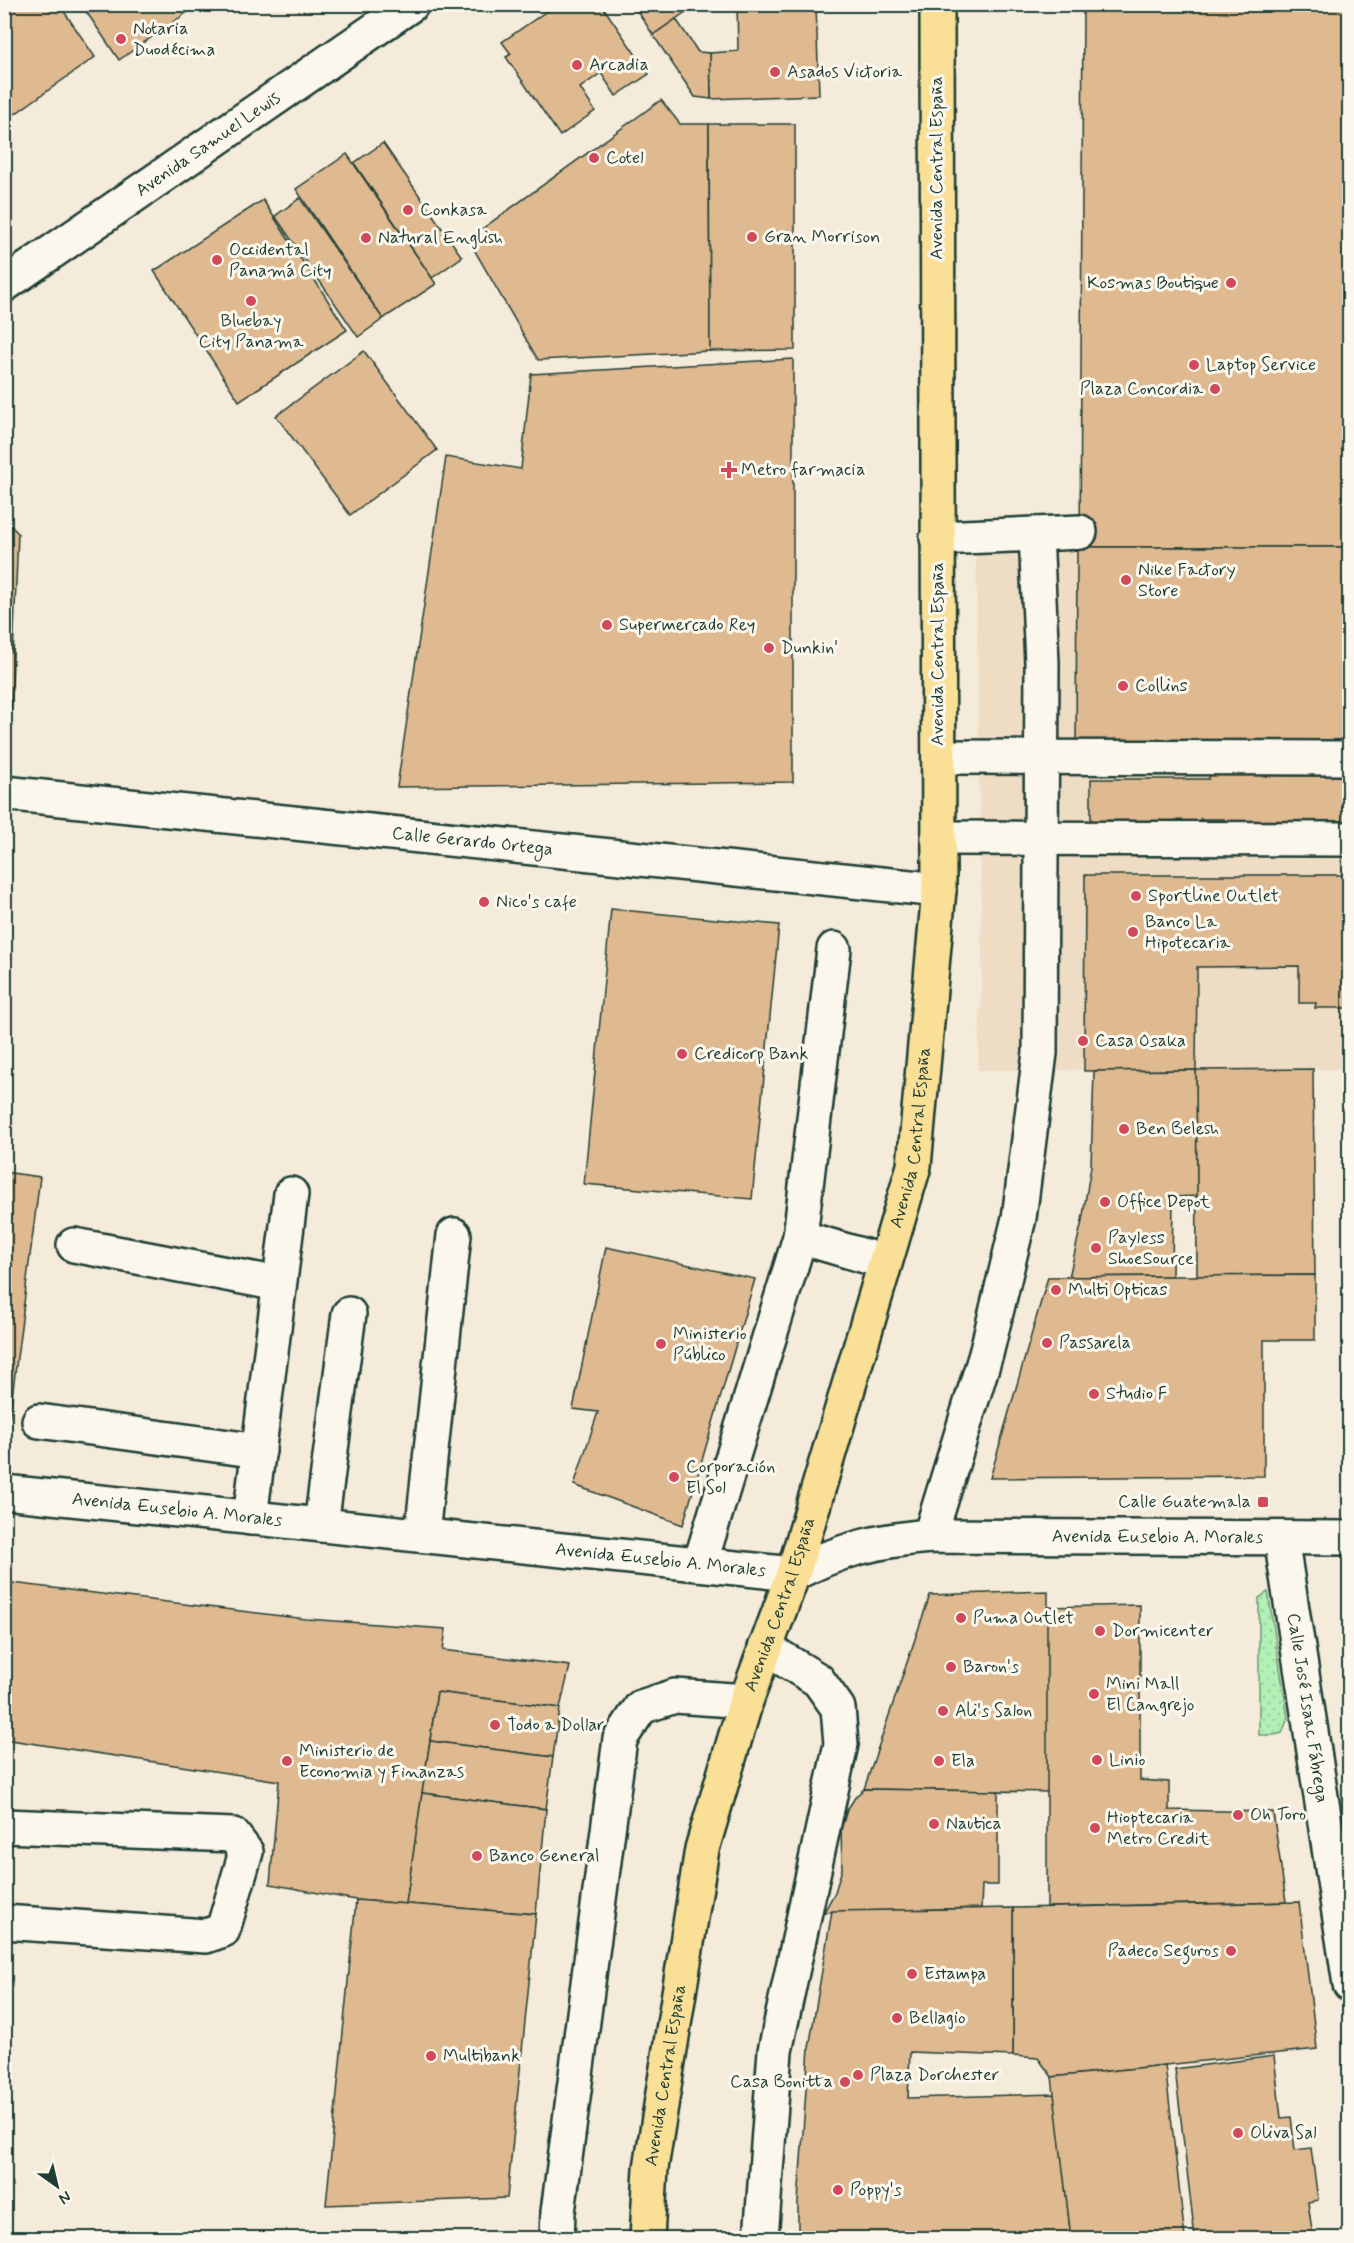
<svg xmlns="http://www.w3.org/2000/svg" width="1354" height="2243" viewBox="0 0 1354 2243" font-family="Mynerve,sans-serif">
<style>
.built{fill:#eedcc4}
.grass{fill:url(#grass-dots);stroke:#689675;stroke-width:1.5}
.building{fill:#dfb990;stroke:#1f3d34;stroke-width:1.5}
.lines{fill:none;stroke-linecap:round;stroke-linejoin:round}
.minor-casing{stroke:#1f3d34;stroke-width:38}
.major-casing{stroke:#1f3d34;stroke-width:38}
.minor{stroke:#fbf7ec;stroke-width:33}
.major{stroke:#fadf96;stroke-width:33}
.poi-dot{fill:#d1495b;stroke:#fbf7ec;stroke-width:2}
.labels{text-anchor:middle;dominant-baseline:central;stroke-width:6;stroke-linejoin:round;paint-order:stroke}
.poi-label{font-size:18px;fill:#1f3d34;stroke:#fbf7ec;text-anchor:start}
.street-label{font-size:18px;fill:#1f3d34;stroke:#fbf7ec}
</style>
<defs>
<pattern id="grass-dots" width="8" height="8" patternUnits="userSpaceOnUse" patternTransform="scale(1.5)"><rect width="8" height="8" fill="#b2f0b6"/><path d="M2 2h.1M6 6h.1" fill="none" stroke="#99cf9d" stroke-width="1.8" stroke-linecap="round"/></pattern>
</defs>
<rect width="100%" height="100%" fill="#f5ebda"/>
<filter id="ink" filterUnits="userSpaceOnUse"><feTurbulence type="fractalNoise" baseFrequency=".0167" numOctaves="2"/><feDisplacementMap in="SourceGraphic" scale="12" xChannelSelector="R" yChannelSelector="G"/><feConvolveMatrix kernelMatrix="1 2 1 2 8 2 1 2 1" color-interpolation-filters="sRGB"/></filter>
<g filter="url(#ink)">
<!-- built -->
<polygon class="built" points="1349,547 1349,1069 978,1070 982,971 976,548"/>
<!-- grass -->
<polygon class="grass" points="1268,1592 1288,1718 1282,1733 1274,1735 1259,1735 1259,1598"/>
<!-- building -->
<g class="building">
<polygon points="4,4 59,4 95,57 12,116 4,105"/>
<polygon points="81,4 199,4 119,60"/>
<polygon points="557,4 601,4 649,74 616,96 601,73 580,88 595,111 560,136 506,57 511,54 502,42"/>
<polygon points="633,4 697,4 653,35"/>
<polygon points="737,4 816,4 819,95 711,99 710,53 738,51"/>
<polygon points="1083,4 1350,4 1350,547 1080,547"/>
<polygon points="676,19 698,52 710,53 711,99 695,97 653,35"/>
<polygon points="661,100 680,124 709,124 710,351 538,360 468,239"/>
<polygon points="709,124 795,124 795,350 710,351"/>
<polygon points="383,143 462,257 432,278 354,163"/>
<polygon points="347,154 436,284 383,319 296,189"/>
<polygon points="300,198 383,319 358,337 275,216"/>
<polygon points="263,200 347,330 239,401 154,271"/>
<polygon points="364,351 437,450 350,515 276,416"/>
<polygon points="793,359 793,782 397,787 446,457 521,469 531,374"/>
<polygon points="4,519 18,533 11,708 4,707"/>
<polygon points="1077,547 1350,547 1350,834 1224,834 1224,819 1200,819 1200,831 1091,832 1091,779 1209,779 1209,757 1076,756"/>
<polygon points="1085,875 1350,875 1350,1008 1315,1008 1316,1003 1299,1003 1299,966 1197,967 1196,1070 1084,1071"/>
<polygon points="611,909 779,925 752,1199 584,1184"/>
<polygon points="1313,1069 1315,1275 1197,1276 1196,1070"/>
<polygon points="1196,1070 1197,1196 1173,1197 1172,1276 1069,1277 1082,1221 1091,1166 1094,1071"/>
<polygon points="4,1172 40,1177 7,1437 4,1437"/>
<polygon points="606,1247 755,1279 683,1525 574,1485 598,1412 573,1409"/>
<polygon points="1315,1275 1315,1340 1264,1340 1264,1476 990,1478 1048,1277"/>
<polygon points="4,1582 306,1619 446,1629 443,1650 570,1666 560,1708 437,1692 406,1904 356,1900 270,1884 279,1781 4,1739"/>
<polygon points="1048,1591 1048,1792 864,1789 930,1595"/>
<polygon points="1140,1605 1140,1780 1169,1782 1169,1810 1273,1812 1286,1902 1047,1907 1047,1607"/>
<polygon points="437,1692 560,1708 553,1757 430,1741"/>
<polygon points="430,1741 553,1757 546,1809 422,1793"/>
<polygon points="864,1789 998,1791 998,1885 982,1885 981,1908 824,1912 835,1892 842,1869 841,1829 847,1810 856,1796"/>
<polygon points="422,1793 546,1809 536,1914 406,1904"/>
<polygon points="356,1900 536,1914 507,2198 326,2205"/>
<polygon points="1299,1902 1317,2049 1052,2077 1038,2058 1013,2056 1013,1908"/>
<polygon points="1013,1908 1013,2056 910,2052 908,2098 1055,2094 1071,2238 798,2238 798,2202 809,2048 832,1911"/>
<polygon points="1274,2056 1281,2118 1291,2117 1295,2150 1311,2148 1318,2200 1308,2202 1313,2238 1195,2238 1175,2069"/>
<polygon points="1165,2065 1185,2238 1071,2238 1052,2077"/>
</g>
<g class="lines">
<defs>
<g id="minor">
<path id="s1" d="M4,285L412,4"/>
<polyline points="1036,534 1080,532"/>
<polyline points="939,757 1350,758"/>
<path id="s2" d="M4,793L939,890"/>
<polyline points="938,838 1350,839"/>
<polyline points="800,1237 885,1262"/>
<polyline points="74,1245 279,1284"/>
<polyline points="39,1421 259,1451"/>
<path id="s3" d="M4,1492L793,1574C842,1549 875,1541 930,1536L1350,1538"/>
<polyline points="250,1518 291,1194"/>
<polyline points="321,1525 349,1314"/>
<polyline points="422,1535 454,1235"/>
<polyline points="930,1536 986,1354 1019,1218 1040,1053 1042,663 1036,534 937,538"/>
<path id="s4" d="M1281,1538L1350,1984"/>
<polyline points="700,1564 800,1237 834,949"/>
<polyline points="4,1826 233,1835 246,1852 223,1930 206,1936 4,1922"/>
<polyline points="557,2238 558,2212 620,1739 641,1707 675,1696 746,1701"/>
<polyline points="761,2238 775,2051 841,1744 838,1708 818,1680 765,1648"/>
</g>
<g id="major">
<path id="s5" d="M647,2238L651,2168L702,1849L746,1701L793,1574L914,1166L939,890L937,4"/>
</g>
</defs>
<!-- minor casing -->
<use href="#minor" class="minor-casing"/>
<!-- major casing -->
<use href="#major" class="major-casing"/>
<!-- minor -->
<use href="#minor" class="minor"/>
<!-- major -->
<use href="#major" class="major"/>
</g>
</g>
<!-- markers -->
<g class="poi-dot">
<circle cx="121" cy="39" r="6"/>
<circle cx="577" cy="65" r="6"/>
<circle cx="775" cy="72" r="6"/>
<circle cx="594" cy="158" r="6"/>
<circle cx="408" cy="210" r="6"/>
<circle cx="752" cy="237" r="6"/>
<circle cx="366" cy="238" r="6"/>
<circle cx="217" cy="260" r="6"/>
<circle cx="1231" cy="283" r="6"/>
<circle cx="251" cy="301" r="6"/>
<circle cx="1194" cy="365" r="6"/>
<circle cx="1215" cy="389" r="6"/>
<path d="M726 461h6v6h6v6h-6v6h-6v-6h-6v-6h6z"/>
<circle cx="1126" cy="580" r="6"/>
<circle cx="607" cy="625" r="6"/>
<circle cx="769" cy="648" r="6"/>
<circle cx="1123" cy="686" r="6"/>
<circle cx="1136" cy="896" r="6"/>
<circle cx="484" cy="902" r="6"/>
<circle cx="1133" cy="932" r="6"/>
<circle cx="1083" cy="1041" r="6"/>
<circle cx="682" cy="1054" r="6"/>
<circle cx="1124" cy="1129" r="6"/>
<circle cx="1105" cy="1202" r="6"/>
<circle cx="1096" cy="1248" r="6"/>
<circle cx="1056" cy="1290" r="6"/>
<circle cx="1047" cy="1343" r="6"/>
<circle cx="661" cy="1344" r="6"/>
<circle cx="1094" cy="1394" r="6"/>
<circle cx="674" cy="1477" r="6"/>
<rect x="1257" y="1496" width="12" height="12" rx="3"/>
<circle cx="961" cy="1618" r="6"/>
<circle cx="1100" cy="1631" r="6"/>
<circle cx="951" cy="1667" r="6"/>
<circle cx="1094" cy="1694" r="6"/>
<circle cx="943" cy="1711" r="6"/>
<circle cx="495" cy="1725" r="6"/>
<circle cx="1097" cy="1760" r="6"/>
<circle cx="287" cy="1761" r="6"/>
<circle cx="939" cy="1761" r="6"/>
<circle cx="1238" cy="1815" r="6"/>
<circle cx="934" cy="1824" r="6"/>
<circle cx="1095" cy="1828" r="6"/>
<circle cx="477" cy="1856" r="6"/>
<circle cx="1231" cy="1951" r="6"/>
<circle cx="912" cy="1974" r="6"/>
<circle cx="897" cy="2018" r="6"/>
<circle cx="431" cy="2056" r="6"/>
<circle cx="858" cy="2075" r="6"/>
<circle cx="845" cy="2082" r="6"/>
<circle cx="1238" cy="2133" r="6"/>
<circle cx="838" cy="2190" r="6"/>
</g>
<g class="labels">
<!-- poi labels -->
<g class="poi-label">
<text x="133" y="29">Notaria<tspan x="133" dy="21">Duodécima</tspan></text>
<text x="589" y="65">Arcadia</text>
<text x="787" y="72">Asados Victoria</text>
<text x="606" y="158">Cotel</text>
<text x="420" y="210">Conkasa</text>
<text x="764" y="237">Gran Morrison</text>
<text x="378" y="238">Natural English</text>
<text x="229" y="250">Occidental<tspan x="229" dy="21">Panamá City</tspan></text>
<text x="1219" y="283" text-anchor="end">Kosmas Boutique</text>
<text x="251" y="321" text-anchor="middle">Bluebay<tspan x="251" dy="21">City Panama</tspan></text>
<text x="1206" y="365">Laptop Service</text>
<text x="1203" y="389" text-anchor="end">Plaza Concordia</text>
<text x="741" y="470">Metro farmacia</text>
<text x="1138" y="570">Nike Factory<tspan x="1138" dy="21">Store</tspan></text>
<text x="619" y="625">Supermercado Rey</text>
<text x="781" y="648">Dunkin'</text>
<text x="1135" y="686">Collins</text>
<text x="1148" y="896">Sportline Outlet</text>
<text x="496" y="902">Nico's cafe</text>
<text x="1145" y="922">Banco La<tspan x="1145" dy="21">Hipotecaria</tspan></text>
<text x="1095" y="1041">Casa Osaka</text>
<text x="694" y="1054">Credicorp Bank</text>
<text x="1136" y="1129">Ben Belesh</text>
<text x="1117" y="1202">Office Depot</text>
<text x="1108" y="1238">Payless<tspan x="1108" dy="21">ShoeSource</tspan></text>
<text x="1068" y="1290">Multi Opticas</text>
<text x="673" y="1334">Ministerio<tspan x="673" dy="21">Público</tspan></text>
<text x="1059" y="1343">Passarela</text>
<text x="1106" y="1394">Studio F</text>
<text x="686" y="1467">Corporación<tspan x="686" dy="21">El Sol</tspan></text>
<text x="1251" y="1502" text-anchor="end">Calle Guatemala</text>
<text x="973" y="1618">Puma Outlet</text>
<text x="1112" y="1631">Dormicenter</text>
<text x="963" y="1667">Baron's</text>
<text x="1106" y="1684">Mini Mall<tspan x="1106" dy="21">El Cangrejo</tspan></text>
<text x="955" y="1711">Ali's Salon</text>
<text x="507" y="1725">Todo a Dollar</text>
<text x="299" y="1751">Ministerio de<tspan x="299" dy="21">Economia y Finanzas</tspan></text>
<text x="1109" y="1760">Linio</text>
<text x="951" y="1761">Ela</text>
<text x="1250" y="1815">Oh Toro</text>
<text x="1107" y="1818">Hioptecaria<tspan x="1107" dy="21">Metro Credit</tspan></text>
<text x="946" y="1824">Nautica</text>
<text x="489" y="1856">Banco General</text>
<text x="1219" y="1951" text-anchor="end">Padeco Seguros</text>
<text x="924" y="1974">Estampa</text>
<text x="909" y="2018">Bellagio</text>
<text x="443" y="2056">Multibank</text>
<text x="870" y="2075">Plaza Dorchester</text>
<text x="833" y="2082" text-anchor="end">Casa Bonitta</text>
<text x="1250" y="2133">Oliva Sal</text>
<text x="850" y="2190">Poppy's</text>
</g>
<!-- street labels -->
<g class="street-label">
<text stroke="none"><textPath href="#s1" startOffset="248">Avenida Samuel Lewis</textPath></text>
<text transform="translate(937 168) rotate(-90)">Avenida Central España</text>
<text transform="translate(938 654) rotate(-90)">Avenida Central España</text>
<text stroke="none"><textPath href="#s2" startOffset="471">Calle Gerardo Ortega</textPath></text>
<text stroke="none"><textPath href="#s5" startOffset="1136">Avenida Central España</textPath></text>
<text stroke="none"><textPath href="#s3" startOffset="174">Avenida Eusebio A. Morales</textPath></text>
<text stroke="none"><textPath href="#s3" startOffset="1164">Avenida Eusebio A. Morales</textPath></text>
<text stroke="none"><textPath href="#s3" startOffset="660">Avenida Eusebio A. Morales</textPath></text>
<text stroke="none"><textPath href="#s5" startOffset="650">Avenida Central España</textPath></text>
<text stroke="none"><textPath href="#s4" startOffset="172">Calle José Isaac Fábrega</textPath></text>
<text stroke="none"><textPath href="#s5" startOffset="164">Avenida Central España</textPath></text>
</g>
</g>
<!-- margin -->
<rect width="1354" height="2243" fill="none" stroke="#fbf7ec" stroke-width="24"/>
<rect x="12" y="12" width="1330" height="2219" fill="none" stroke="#1f3d34" stroke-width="2" filter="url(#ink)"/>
<!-- north arrow -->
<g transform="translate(57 2186) rotate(146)" stroke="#fbf7ec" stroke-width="4.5" paint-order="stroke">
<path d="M0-4.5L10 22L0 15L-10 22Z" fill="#1f3d34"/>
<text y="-9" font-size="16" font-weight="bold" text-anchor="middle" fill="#1f3d34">N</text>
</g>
</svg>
